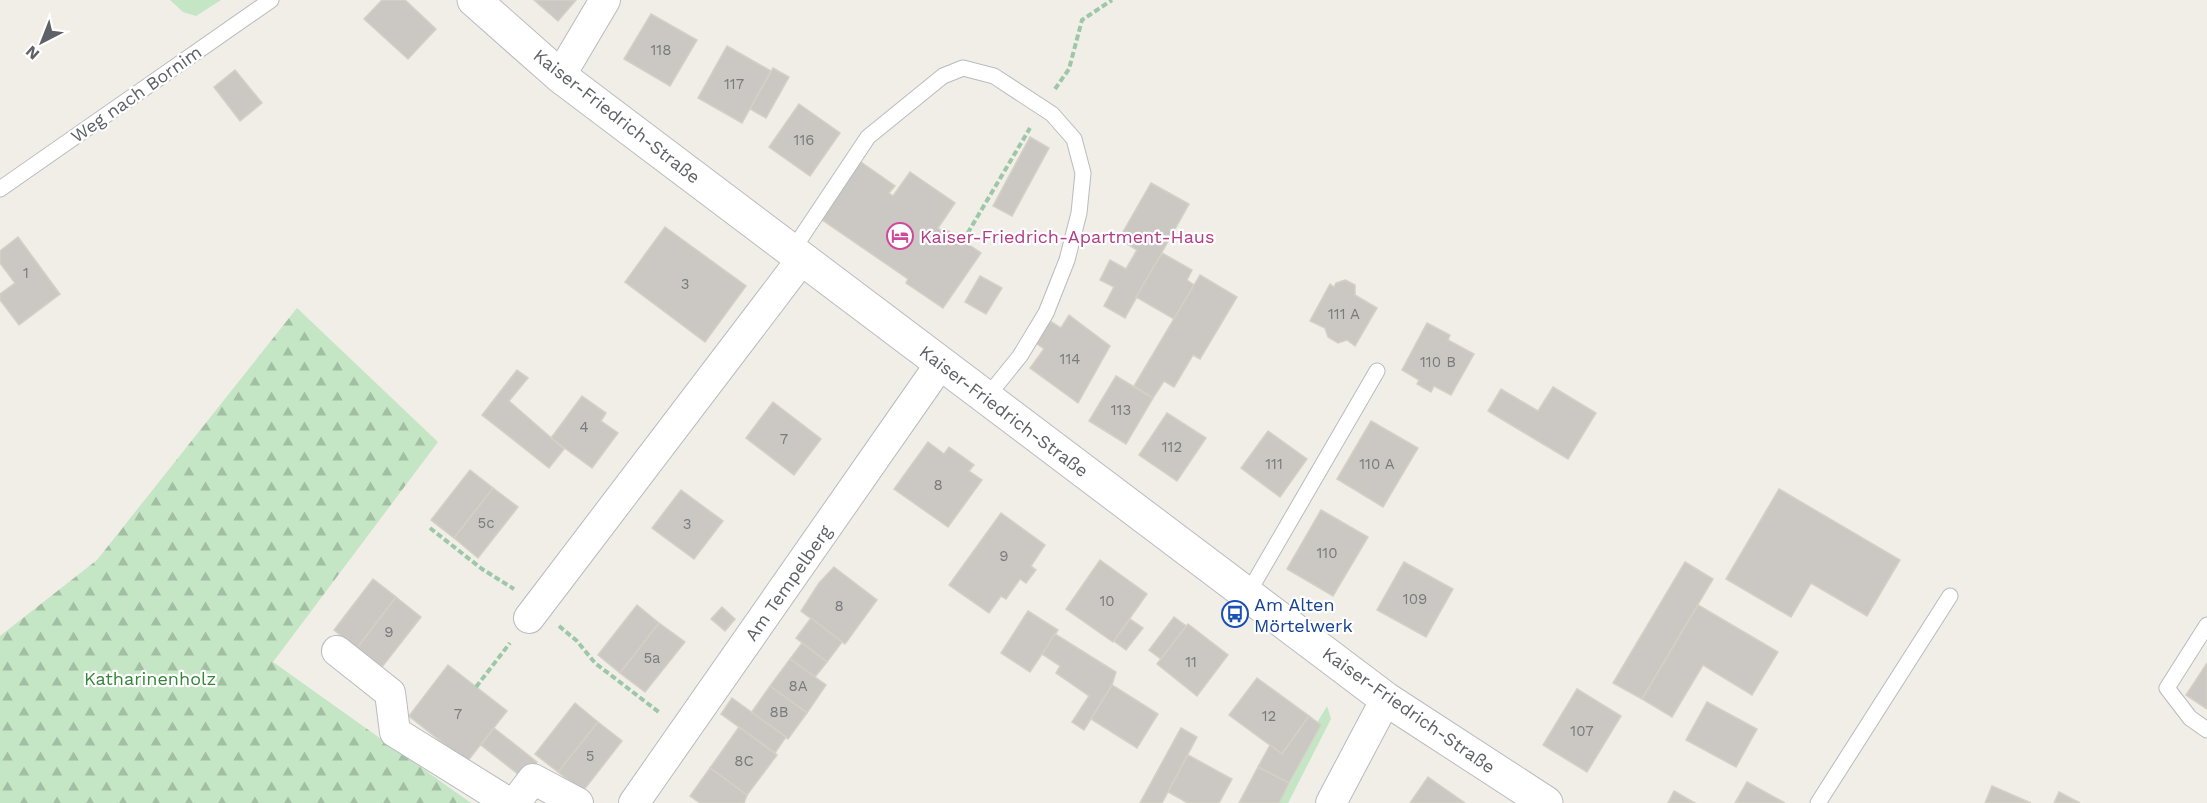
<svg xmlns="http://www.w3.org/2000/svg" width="2207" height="803" viewBox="0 0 2207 803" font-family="'Work Sans',sans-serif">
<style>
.green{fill:#c4e6c4}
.forest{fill:url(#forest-firs)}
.building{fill:#cbc8c3;stroke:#d4d0c5;stroke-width:1.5}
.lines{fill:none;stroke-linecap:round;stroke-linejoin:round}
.lane-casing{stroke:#b8bbbf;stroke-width:17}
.street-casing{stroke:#b8bbbf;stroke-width:32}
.secondary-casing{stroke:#babcc1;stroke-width:35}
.path{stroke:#9dc7a9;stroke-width:4;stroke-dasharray:6 3;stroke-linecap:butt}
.lane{stroke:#fff;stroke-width:15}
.street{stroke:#fff;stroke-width:30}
.secondary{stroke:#fff;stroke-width:33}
.labels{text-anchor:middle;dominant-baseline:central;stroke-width:4.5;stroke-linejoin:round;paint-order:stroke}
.number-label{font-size:15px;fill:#797b7d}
.street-label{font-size:18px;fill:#5e6166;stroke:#fff}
.hotel-label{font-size:18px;fill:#b23c85;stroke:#fff;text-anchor:start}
.transit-label{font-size:18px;fill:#164399;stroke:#fff;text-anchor:start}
.park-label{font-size:18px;fill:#37843c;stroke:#fff}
</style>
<defs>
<pattern id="forest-firs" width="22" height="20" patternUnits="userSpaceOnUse" patternTransform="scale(1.5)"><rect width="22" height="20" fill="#c4e6c4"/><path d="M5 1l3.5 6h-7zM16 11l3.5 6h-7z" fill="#a2bea3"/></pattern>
</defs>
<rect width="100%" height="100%" fill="#f0eee6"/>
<!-- green -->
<g class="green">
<polygon points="170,0 221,0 196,16 183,12"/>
<polygon points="1327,706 1331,719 1288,803 1279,803 1321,726 1317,723"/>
</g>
<!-- forest -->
<polygon class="forest" points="297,308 438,442 273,662 471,803 0,803 0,636 97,560"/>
<!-- building -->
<g class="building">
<polygon points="382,0 405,0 436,29 408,59 364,19"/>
<polygon points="534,0 576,0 558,21"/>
<polygon points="651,14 697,40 670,86 624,59"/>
<polygon points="727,46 771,71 742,123 698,98"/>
<polygon points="773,68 789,77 766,118 750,109"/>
<polygon points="235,70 262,103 240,121 214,87"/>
<polygon points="799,104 840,133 810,176 769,147"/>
<polygon points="1030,137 1049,148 1012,216 993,206"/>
<polygon points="858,160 895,186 889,193 893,196 910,172 955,203 938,228 942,231 944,228 981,253 943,308 906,283 908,279 818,217"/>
<polygon points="1151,183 1189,204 1125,318 1104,306 1114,287 1100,280 1110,260 1126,269 1137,250 1119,239"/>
<polygon points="665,227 746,286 705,342 625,282"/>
<polygon points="18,237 60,294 19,325 0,300 0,294 15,283 0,263 0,251"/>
<polygon points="1162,253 1192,270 1187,280 1194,285 1174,319 1136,297"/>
<polygon points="1200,275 1237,297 1200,359 1193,355 1174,387 1164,381 1153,398 1134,386"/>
<polygon points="980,276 1002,288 986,314 965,302"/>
<polygon points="1345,280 1355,285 1355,295 1377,308 1355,346 1347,340 1338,343 1328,337 1325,328 1310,321 1330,284 1334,287 1336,283"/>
<polygon points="1069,315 1110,346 1078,403 1030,368 1044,349 1035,342 1050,321 1061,328"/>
<polygon points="1427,323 1450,335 1448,340 1474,354 1451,395 1434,386 1431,392 1417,384 1419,380 1402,370"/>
<polygon points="517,370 528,378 509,401 564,449 549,468 482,415"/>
<polygon points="1116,376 1153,398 1126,444 1089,421"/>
<polygon points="1553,387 1596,413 1568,459 1488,411 1501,389 1538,411"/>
<polygon points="582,396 606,413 601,421 618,433 592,468 551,438"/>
<polygon points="773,402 821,439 794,475 746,438"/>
<polygon points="1167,413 1206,438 1177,481 1139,455"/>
<polygon points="1371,421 1418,448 1383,507 1337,479"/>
<polygon points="1268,431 1307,459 1280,497 1241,468"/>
<polygon points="928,442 944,454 949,447 974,465 969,471 982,480 948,527 894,489"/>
<polygon points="470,470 493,488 454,538 431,520"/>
<polygon points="493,488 518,507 478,558 454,538"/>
<polygon points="1779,489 1900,560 1867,616 1811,583 1791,617 1726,579"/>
<polygon points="681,490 723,521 694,559 652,528"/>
<polygon points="1321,510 1368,537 1333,596 1287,569"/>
<polygon points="1001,513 1045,545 1031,566 1036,570 1026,583 1020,579 1006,599 1001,596 989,613 949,585"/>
<polygon points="1100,560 1147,594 1113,642 1066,609"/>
<polygon points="1404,562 1453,589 1426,637 1377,610"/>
<polygon points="1685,562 1713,579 1642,699 1613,683"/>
<polygon points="834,567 877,600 845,644 801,611 819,583"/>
<polygon points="373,579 396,597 357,648 334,630"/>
<polygon points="396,597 421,617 382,667 357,648"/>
<polygon points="637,605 659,623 620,673 598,655"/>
<polygon points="1698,605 1778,652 1752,695 1703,665 1672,717 1642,699"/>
<polygon points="722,607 735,619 725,631 711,619"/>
<polygon points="1028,611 1058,630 1030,672 1001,653"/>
<polygon points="1174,617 1186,626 1161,659 1149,650"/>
<polygon points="811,618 842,642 827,662 796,638"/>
<polygon points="1130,619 1143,628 1126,650 1114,641"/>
<polygon points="659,623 685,642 645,692 620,673"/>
<polygon points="1188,624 1228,655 1197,696 1157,664"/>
<polygon points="1055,634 1116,672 1112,685 1084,730 1072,722 1089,696 1056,673 1060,666 1042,654"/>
<polygon points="802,643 827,662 815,677 790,659"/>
<polygon points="790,659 826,685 807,713 770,686"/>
<polygon points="2207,663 2207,709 2186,695"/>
<polygon points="448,665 507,711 467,762 409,716"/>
<polygon points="1257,678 1309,716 1282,754 1229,715"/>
<polygon points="1112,685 1158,714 1137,748 1091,719"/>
<polygon points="770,686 807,713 788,739 751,713"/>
<polygon points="1577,689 1621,716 1587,772 1543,745"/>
<polygon points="732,698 786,737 775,753 721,714"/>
<polygon points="1707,702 1757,729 1736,767 1686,740"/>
<polygon points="575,703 598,722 558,772 535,754"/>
<polygon points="1309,716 1321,725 1289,783 1258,767 1270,745 1282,754"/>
<polygon points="598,722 622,741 583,791 558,772"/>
<polygon points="739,727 777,755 747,795 710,768"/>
<polygon points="494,728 537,762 523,778 481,745"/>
<polygon points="1181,728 1197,737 1162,803 1140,803"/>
<polygon points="1188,755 1232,779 1219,803 1188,803 1168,792"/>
<polygon points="1258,767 1289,783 1279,803 1239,803"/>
<polygon points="710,768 747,795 744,803 700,803 690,796"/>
<polygon points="1428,777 1465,803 1410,803"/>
<polygon points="1747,782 1785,803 1735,803"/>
<polygon points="1992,786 2031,803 1985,803"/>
<polygon points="1674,791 1695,803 1668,803"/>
<polygon points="2059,792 2080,803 2054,803"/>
</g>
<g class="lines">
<defs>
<g id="lane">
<polyline points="0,189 271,0"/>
<polyline points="792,251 868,137 943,76 963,68 994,76 1052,114 1074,139 1083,173 1079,213 1067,260 1046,313 1020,356 986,398"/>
<polyline points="1247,595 1377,371"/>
<polyline points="2207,625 2167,688 2190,718 2207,730"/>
<polyline points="1818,803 1950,596"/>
</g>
<g id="street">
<polyline points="560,76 605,0"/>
<polyline points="529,618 802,259"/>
<polyline points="337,651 390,693 395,732 509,803"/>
<polyline points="515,803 533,779 578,803"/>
<polyline points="634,803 941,363"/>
<polyline points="1331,803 1386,699"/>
</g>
<polyline id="secondary" points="474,0 560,76 1386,699 1546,803"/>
</defs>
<!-- lane casing -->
<use href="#lane" class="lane-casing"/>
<!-- street casing -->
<use href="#street" class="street-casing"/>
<!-- secondary casing -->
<use href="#secondary" class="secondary-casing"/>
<!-- path -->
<g class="path">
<polyline points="1055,89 1069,69 1082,20 1112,0"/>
<polyline points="963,241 1030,128"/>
<polyline points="430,528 482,569 514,589"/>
<polyline points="559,626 577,641 595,663 660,713"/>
<polyline points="476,687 510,643"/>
</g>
<!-- lane -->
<use href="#lane" class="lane"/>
<!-- street -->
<use href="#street" class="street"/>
<!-- secondary -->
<use href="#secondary" class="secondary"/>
</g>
<!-- icons -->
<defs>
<symbol id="hotel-ring" viewBox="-11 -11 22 22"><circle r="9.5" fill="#fff" stroke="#d1479c" stroke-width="1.5"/><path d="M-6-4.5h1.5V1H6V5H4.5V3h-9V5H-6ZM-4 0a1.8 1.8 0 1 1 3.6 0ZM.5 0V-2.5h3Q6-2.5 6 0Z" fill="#d1479c"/></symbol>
<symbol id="bus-ring" viewBox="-11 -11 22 22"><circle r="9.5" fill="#fff" stroke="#1a4fb4" stroke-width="1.5"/><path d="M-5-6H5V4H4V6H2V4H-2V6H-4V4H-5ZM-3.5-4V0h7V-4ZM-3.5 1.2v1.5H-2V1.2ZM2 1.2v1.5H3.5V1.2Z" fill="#1a4fb4"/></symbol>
</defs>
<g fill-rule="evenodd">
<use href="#hotel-ring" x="885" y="221" width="30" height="30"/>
<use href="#bus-ring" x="1220" y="599" width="30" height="30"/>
</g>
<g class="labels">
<!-- number labels -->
<g class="number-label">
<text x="661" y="50">118</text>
<text x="734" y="84">117</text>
<text x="804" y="140">116</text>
<text x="26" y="273">1</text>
<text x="685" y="284">3</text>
<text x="1344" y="314">111 A</text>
<text x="1070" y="359">114</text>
<text x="1438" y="362">110 B</text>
<text x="1121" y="410">113</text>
<text x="584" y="427">4</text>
<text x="784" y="439">7</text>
<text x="1172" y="447">112</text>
<text x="1274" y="464">111</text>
<text x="1377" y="464">110 A</text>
<text x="938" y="485">8</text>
<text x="486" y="523">5c</text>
<text x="687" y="524">3</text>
<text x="1327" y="553">110</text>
<text x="1004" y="556">9</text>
<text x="1415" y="599">109</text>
<text x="1107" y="601">10</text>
<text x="839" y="606">8</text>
<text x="389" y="632">9</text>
<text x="652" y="658">5a</text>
<text x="1191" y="662">11</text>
<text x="798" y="686">8A</text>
<text x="779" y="712">8B</text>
<text x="458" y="714">7</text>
<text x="1269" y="716">12</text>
<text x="1582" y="731">107</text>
<text x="590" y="756">5</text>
<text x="744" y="761">8C</text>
</g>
<!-- street labels -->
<g class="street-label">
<text transform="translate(136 94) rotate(-35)">Weg nach Bornim</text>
<text transform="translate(617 116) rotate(38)">Kaiser-Friedrich-Straße</text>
<text transform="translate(1004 411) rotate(37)">Kaiser-Friedrich-Straße</text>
<text transform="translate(788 583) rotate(-55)">Am Tempelberg</text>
<text transform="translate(1409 710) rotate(35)">Kaiser-Friedrich-Straße</text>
</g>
<!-- hotel labels -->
<g class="hotel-label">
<text x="920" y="236">Kaiser-Friedrich-Apartment-Haus</text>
</g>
<!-- transit labels -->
<g class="transit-label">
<text x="1254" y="604">Am Alten<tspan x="1254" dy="21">Mörtelwerk</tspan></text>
</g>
<!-- park labels -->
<g class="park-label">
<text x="150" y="678">Katharinenholz</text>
</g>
</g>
<!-- north arrow -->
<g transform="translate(42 42) rotate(222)" stroke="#ffffff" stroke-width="4.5" paint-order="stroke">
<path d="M0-4.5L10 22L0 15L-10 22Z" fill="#5e6166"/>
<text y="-9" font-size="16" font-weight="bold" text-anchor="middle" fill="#5e6166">N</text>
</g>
</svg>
